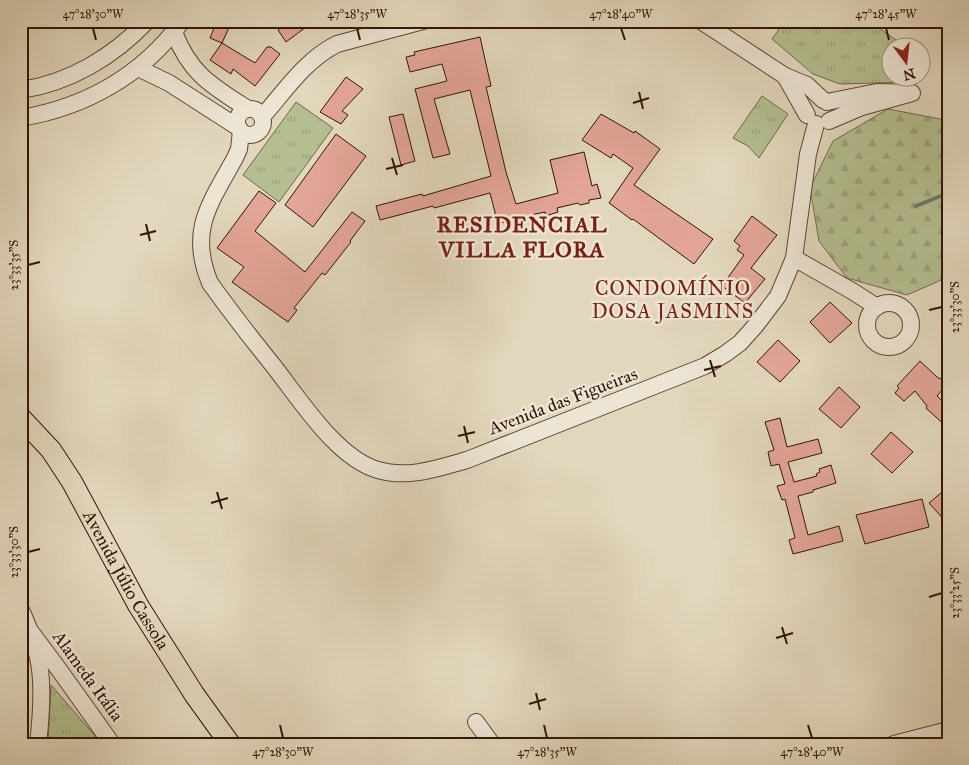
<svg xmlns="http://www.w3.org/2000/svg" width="969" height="765" viewBox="0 0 969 765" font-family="'IM FELL Great Primer',serif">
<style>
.forest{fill:url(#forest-firs);stroke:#73694c}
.park{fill:url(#park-tufts);stroke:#73694c}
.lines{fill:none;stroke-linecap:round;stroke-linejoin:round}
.stream{stroke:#6d786d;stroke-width:4}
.building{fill:#e3a598;stroke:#321408}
.minor-casing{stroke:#5e4535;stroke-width:18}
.major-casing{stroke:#321408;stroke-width:22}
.minor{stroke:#ece5d4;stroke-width:16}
.major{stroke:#e2d7bd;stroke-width:20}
.ticks{fill:none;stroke:#321408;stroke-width:2}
.labels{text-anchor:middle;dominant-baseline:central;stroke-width:5;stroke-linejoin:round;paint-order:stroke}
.street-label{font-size:18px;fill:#321408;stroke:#ece5d4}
.quarter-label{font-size:20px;letter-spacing:1px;fill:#7a1f14;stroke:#ece5d4}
.district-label{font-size:22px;font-weight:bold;letter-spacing:1px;fill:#7a1f14;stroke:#ece5d4}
.neatline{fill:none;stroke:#321408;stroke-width:2}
.ticks-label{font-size:12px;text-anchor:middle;fill:#321408}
</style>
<defs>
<pattern id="forest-firs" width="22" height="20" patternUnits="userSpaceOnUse" patternTransform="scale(1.25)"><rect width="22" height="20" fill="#b4be90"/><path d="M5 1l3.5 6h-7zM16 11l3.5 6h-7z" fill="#9ba27b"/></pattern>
<pattern id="park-tufts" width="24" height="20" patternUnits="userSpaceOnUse" patternTransform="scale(1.25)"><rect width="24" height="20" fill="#b4be90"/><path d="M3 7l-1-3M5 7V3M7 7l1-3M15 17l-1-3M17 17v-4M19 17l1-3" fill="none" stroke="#9ba27b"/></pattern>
</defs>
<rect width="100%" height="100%" fill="#e2d7bd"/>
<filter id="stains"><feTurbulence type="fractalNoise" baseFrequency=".004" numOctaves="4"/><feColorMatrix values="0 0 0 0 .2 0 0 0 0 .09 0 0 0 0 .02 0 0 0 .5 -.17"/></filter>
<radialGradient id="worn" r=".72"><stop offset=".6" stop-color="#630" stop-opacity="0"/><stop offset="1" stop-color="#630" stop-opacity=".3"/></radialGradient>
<!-- forest -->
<polygon class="forest" points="888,109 940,119 948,118 948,277 907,295 847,278 819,241 810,188 833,141"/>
<!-- park -->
<g class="park">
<polygon points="785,21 869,21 906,47 892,48 892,78 912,78 911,82 840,84 813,74 772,39"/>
<polygon points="762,96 788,114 759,158 748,146 733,138"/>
<polygon points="296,102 333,128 279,202 243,175"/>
<polygon points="51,685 102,744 48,744"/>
</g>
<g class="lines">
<!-- stream -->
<polyline class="stream" points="916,206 948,193"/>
</g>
<!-- building -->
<g class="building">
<polygon points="217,21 232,21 222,43 255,63 267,47 271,47 280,54 255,86 233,69 231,74 210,60 222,43 210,38"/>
<polygon points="274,21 314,21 286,42 278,30 281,28"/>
<polygon points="480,37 491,86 486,87 506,172 516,204 558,193 550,160 584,152 592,186 597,184 601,198 589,200 589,203 580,205 578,203 557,208 558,212 546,216 545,212 521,217 521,220 511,222 510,220 498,224 490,193 434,208 433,206 380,220 376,206 422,194 423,196 491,176 470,90 434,99 450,154 433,158 415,89 447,81 442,64 410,72 406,57 415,55 414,52"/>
<polygon points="346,77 363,89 342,111 348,115 341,124 320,112"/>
<polygon points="403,114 415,161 401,165 389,117"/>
<polygon points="601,114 634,133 635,131 660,149 634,185 713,239 694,264 633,219 632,220 609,203 633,168 613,154 611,158 582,140"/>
<polygon points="336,134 366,156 313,227 285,205"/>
<polygon points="259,191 276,203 255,231 305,272 352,212 365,221 350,241 351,242 325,275 322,273 294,308 297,310 288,322 232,282 244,267 217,248"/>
<polygon points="752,216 777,235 751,268 765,279 745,303 722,286 744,255 737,250 740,246 734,241"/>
<polygon points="830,302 852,323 830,343 810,322"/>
<polygon points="778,340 800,361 780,382 757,362"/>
<polygon points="920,361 937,377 948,383 937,396 948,406 948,428 926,408 927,406 915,391 904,401 895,393 899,388 897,386"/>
<polygon points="839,387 860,407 841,428 819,409"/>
<polygon points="780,418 787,447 818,439 822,453 788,462 794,482 817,476 816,474 820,472 819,469 831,465 836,483 813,490 813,492 798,496 808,535 839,526 843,541 793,554 789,540 795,538 785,499 782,500 777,486 785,484 779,464 771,466 768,452 774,450 765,422"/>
<polygon points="891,432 913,452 892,473 871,454"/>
<polygon points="948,487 948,524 929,503"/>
<polygon points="922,499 929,527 865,544 856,515"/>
</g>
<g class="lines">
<defs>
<g id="minor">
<polyline points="701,21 785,76"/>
<path d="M174,32C190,74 212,86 248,109"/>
<polyline points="138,68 169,83 239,128"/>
<path d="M21,90C70,83 114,56 147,21"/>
<polyline points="827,102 877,92 912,93 862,107 829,121"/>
<circle cx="250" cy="122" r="13"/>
<polyline points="807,115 785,76 807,85 823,100"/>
<path d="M262,117C285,91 305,60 337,44L423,21"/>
<path d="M21,118C86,107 143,75 182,21"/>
<path d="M241,131L239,149L235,158C210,204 188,230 210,283C230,311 251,338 272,364C299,398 336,458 378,470C408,479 439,468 467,460L705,366L725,354L740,343L756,325L778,296L794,258L808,154L816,124"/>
<polyline points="794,258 852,291 877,307"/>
<circle cx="889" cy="325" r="22"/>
<path d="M21,610C28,626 35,641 38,658C44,683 41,718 38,744"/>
<polyline points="31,632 60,671 112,744"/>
<polyline points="476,722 492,744"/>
<polyline points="894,744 948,730"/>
</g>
<g id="major">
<path id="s1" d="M21,418L51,450L72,482L138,605L194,694L230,744"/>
</g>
</defs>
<!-- minor casing -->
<use href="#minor" class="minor-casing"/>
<!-- major casing -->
<use href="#major" class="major-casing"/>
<!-- minor -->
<use href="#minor" class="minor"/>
<!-- major -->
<use href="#major" class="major"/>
</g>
<!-- ticks -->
<path class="ticks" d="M93,28L96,40M357,28L360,40M621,28L625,40M886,28L889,40M639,92L643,109M633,103L649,98M392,158L397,175M386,169L403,165M146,224L150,241M140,235L156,231M28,265L40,262M929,310L942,307M710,360L715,377M704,370L721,366M464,426L468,443M458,436L475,432M217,492L222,509M211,503L228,498M28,552L40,549M929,597L942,593M782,627L787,644M776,638L793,633M536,693L540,710M529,704L546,699M280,725L283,738M544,725L547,738M808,725L812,738"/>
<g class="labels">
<!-- street labels -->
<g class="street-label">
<text transform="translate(563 401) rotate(-21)">Avenida das Figueiras</text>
<text stroke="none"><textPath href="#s1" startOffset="194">Avenida Júlio Cassola</textPath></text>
<text transform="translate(88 676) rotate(54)">Alameda Itália</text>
</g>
<!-- quarter labels -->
<g class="quarter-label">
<text x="673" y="288">CONDOMÍNIO<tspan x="673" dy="23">DOSA JASMINS</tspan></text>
</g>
<!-- district labels -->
<g class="district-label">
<text x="522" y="224">RESIDENCIAL<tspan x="522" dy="25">VILLA FLORA</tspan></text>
</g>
</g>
<!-- margin -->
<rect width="969" height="765" fill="none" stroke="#e2d7bd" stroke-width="55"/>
<!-- north arrow -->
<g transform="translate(906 62) rotate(165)"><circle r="24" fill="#ece5d4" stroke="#a29182"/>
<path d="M0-4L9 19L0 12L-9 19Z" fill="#8f2418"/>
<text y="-8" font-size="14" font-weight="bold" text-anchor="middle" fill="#321408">N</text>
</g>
<rect x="28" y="28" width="914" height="710" class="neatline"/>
<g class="ticks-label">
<text x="93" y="18">47°28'30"W</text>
<text x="357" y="18">47°28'35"W</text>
<text x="621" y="18">47°28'40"W</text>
<text x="886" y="18">47°28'45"W</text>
<text transform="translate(14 265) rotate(-90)" y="4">23°33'35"S</text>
<text transform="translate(955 307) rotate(-90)" y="4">23°33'30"S</text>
<text transform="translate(14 552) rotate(-90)" y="4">23°33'30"S</text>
<text transform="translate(955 593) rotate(-90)" y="4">23°33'25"S</text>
<text x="283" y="756">47°28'30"W</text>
<text x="547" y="756">47°28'35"W</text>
<text x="812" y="756">47°28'40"W</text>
</g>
<rect width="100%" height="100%" filter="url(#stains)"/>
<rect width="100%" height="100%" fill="url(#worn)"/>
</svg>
